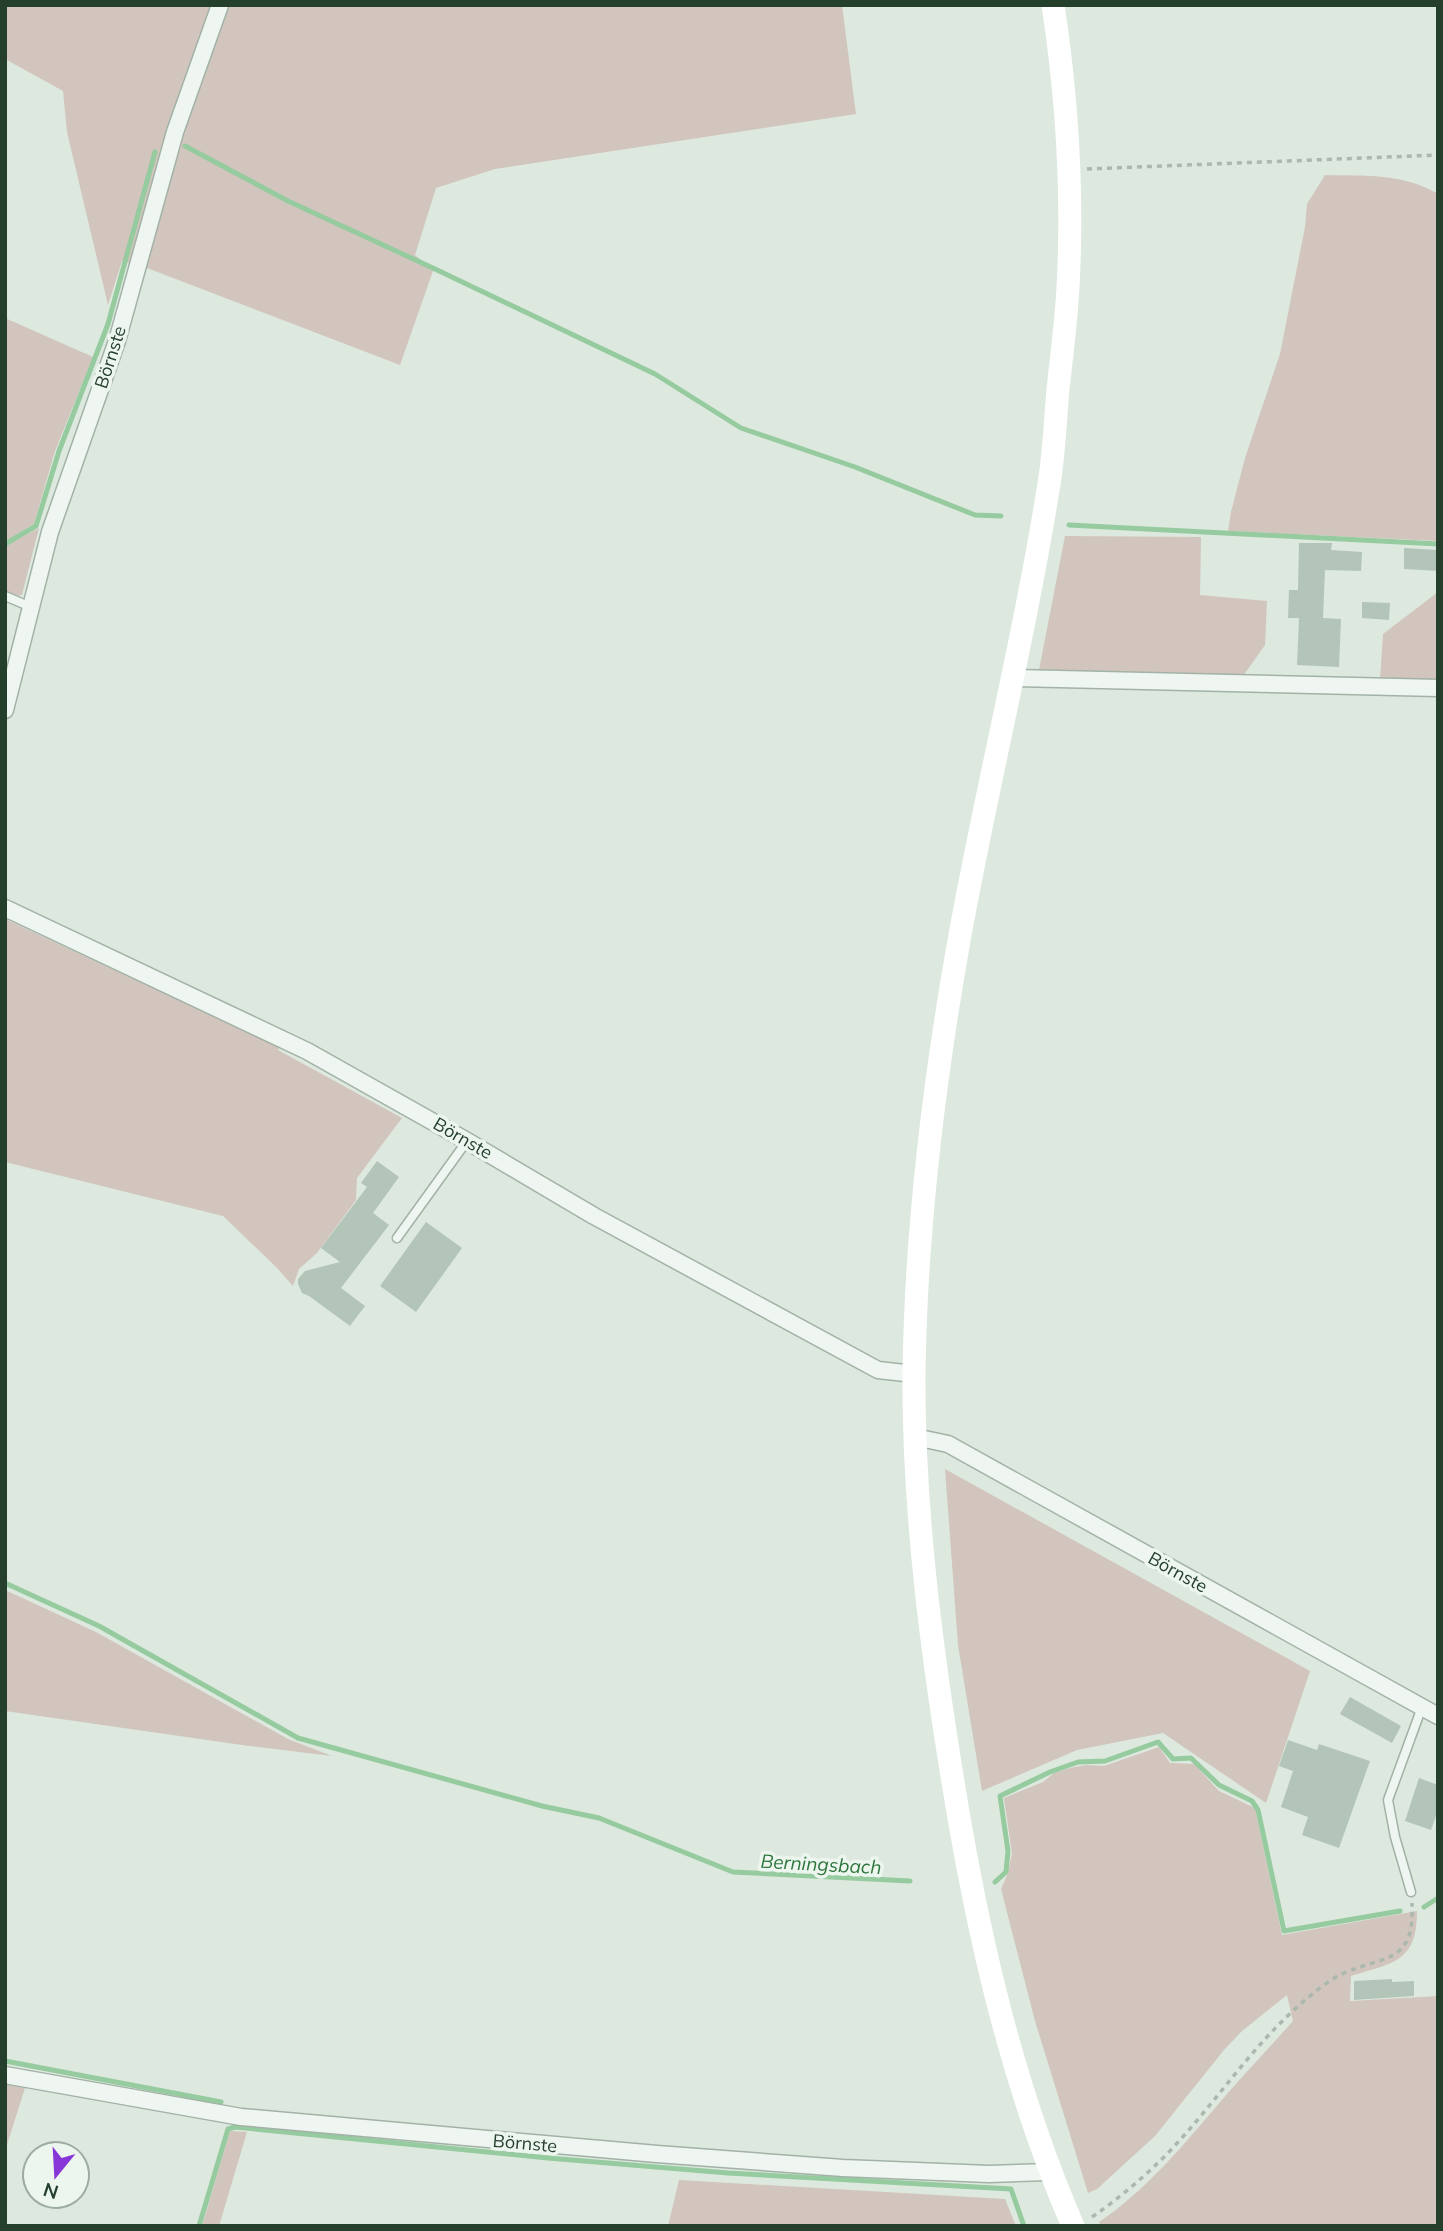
<svg xmlns="http://www.w3.org/2000/svg" width="1443" height="2231" viewBox="0 0 1443 2231" font-family="Mulish,sans-serif">
<style>
.green{fill:#d2c5bd}
.lines{fill:none;stroke-linecap:round;stroke-linejoin:round}
.stream{stroke:#95cb9e;stroke-width:5}
.building{fill:#b3c5b8}
.service-casing{stroke:#a2b2a6;stroke-width:11}
.minor-casing{stroke:#a2b2a6;stroke-width:19}
.path{stroke:#aab8ae;stroke-width:3.5;stroke-dasharray:5 5;stroke-linecap:butt}
.service{stroke:#eff6f1;stroke-width:8}
.minor{stroke:#eff6f1;stroke-width:16}
.secondary{stroke:#fff;stroke-width:23}
.labels{text-anchor:middle;dominant-baseline:central;stroke-width:7;stroke-linejoin:round;paint-order:stroke}
.street-label{font-size:18px;fill:#253f2d;stroke:#ecf5ee}
.water-label{font-size:19px;font-style:italic;fill:#2d763c;stroke:#ecf5ee}
</style>
<rect width="100%" height="100%" fill="#dde8df"/>
<!-- green -->
<g class="green">
<polygon points="5,5 842,5 856,114 495,169 436,188 415,255 433,271 400,365 147,268 122,261 108,305 67,132 63,91 5,59"/>
<path d="M1325,175C1364,176 1403,173 1438,194V541L1228,531L1231,512L1245,458L1280,354L1305,227L1307,204Z"/>
<polygon points="5,318 93,357 55,451 34,524 8,540 5,539"/>
<polygon points="39,528 22,595 14,596 5,592 5,546"/>
<polygon points="1065,536 1201,537 1200,595 1267,601 1265,645 1243,676 1039,670"/>
<polygon points="1438,592 1438,682 1380,680 1383,634"/>
<polygon points="5,919 279,1047 278,1050 402,1118 357,1178 356,1200 317,1253 299,1269 293,1286 277,1268 223,1216 5,1162"/>
<polygon points="945,1469 1310,1671 1266,1803 1163,1733 1077,1750 982,1791 958,1645"/>
<polygon points="5,1590 96,1632 288,1739 332,1756 249,1746 5,1711"/>
<path d="M1159,1747L1170,1763L1194,1764L1219,1791L1255,1808L1282,1935L1417,1911C1417,1963 1392,1963 1351,1976L1350,2001L1438,1996V2226H1101L1099,2222C1148,2189 1183,2145 1221,2101C1244,2074 1269,2048 1293,2021L1287,1995L1242,2031L1224,2050L1155,2136L1097,2189L1088,2193L1035,2021L1001,1889L1008,1873L1012,1853L1004,1798L1043,1782L1054,1773L1070,1768L1086,1765L1104,1766Z"/>
<polygon points="5,2084 25,2088 5,2151"/>
<polygon points="230,2131 247,2132 219,2226 202,2226"/>
<polygon points="679,2180 1005,2199 1016,2226 668,2226"/>
</g>
<g class="lines">
<!-- stream -->
<g class="stream">
<polyline points="185,146 288,201 435,269 655,374 741,428 855,467 975,515 1001,516"/>
<polyline points="1069,525 1438,544"/>
<polyline points="5,544 36,526 59,451 108,324 155,152"/>
<polyline points="5,1583 99,1626 298,1738 542,1806 599,1818 733,1872 910,1881"/>
<polyline points="995,1882 1006,1872 1008,1851 1000,1796 1050,1772 1078,1762 1105,1761 1158,1742 1173,1759 1191,1758 1219,1785 1252,1801 1258,1810 1284,1931 1400,1911"/>
<polyline points="1424,1907 1438,1898"/>
<polyline points="5,2061 221,2102"/>
<polyline points="199,2226 228,2129 235,2127 548,2158 728,2173 1011,2189 1024,2226"/>
</g>
</g>
<!-- building -->
<g class="building">
<polygon points="1299,543 1332,543 1331,550 1362,552 1361,571 1325,570 1323,618 1341,619 1339,667 1297,665 1299,618 1288,618 1289,590 1298,590"/>
<polygon points="1404,548 1438,550 1438,571 1404,569"/>
<polygon points="1362,602 1390,603 1389,620 1362,618"/>
<polygon points="377,1161 399,1177 373,1213 389,1225 341,1288 365,1306 350,1326 309,1296 302,1293 298,1284 298,1279 305,1271 340,1262 321,1248 367,1187 361,1183"/>
<polygon points="426,1222 462,1248 416,1312 380,1286"/>
<polygon points="1350,1697 1401,1726 1392,1743 1340,1714"/>
<polygon points="1288,1740 1317,1750 1319,1744 1370,1761 1339,1848 1302,1835 1308,1817 1281,1807 1293,1771 1279,1766"/>
<polygon points="1419,1778 1438,1785 1438,1810 1431,1830 1405,1821"/>
<polygon points="1392,1979 1392,1982 1414,1981 1414,1996 1354,2000 1354,1981"/>
</g>
<g class="lines">
<defs>
<g id="service">
<polyline points="5,596 31,607"/>
<polyline points="397,1238 467,1141"/>
<polyline points="1411,1892 1395,1837 1388,1800 1422,1707"/>
</g>
<g id="minor">
<polyline points="1012,678 1438,688"/>
<polyline points="5,710 50,532 117,341 175,132 220,5"/>
<polyline points="5,908 307,1051 467,1141 594,1216 878,1370 914,1374"/>
<polyline points="915,1437 948,1444 1438,1716"/>
<polyline points="5,2075 241,2117 657,2154 843,2168 989,2174 1049,2172"/>
</g>
</defs>
<!-- service casing -->
<use href="#service" class="service-casing"/>
<!-- minor casing -->
<use href="#minor" class="minor-casing"/>
<!-- path -->
<g class="path">
<polyline points="1087,169 1438,155"/>
<path d="M1092,2217C1118,2199 1143,2178 1165,2156C1214,2106 1251,2046 1304,2001C1316,1991 1330,1979 1344,1973C1387,1955 1415,1963 1412,1903"/>
</g>
<!-- service -->
<use href="#service" class="service"/>
<!-- minor -->
<use href="#minor" class="minor"/>
<!-- secondary -->
<path class="secondary" d="M1053,5C1067,97 1073,195 1068,288C1066,321 1062,355 1058,389C1055,423 1054,457 1048,490C1024,639 987,786 960,935C934,1080 916,1226 914,1373C913,1518 934,1670 958,1812C982,1953 1016,2095 1073,2226"/>
</g>
<g class="labels">
<!-- street labels -->
<g class="street-label">
<text transform="translate(110 357) rotate(-72)">Börnste</text>
<text transform="translate(463 1138) rotate(30)">Börnste</text>
<text transform="translate(1178 1572) rotate(29)">Börnste</text>
<text transform="translate(525 2143) rotate(5)">Börnste</text>
</g>
<!-- water labels -->
<g class="water-label">
<text transform="translate(821 1864) rotate(3)">Berningsbach</text>
</g>
</g>
<!-- border -->
<rect width="1443" height="2231" fill="none" stroke="#253f2d" stroke-width="14"/>
<!-- north arrow -->
<g transform="translate(56 2175) rotate(198)"><circle r="33" fill="#ecf5ee" stroke="#9caca1" stroke-width="2"/>
<path d="M0-5L12 26L0 18L-12 26Z" fill="#8737d7"/>
<text y="-10" font-size="19" font-weight="bold" text-anchor="middle" fill="#253f2d">N</text>
</g>
</svg>
